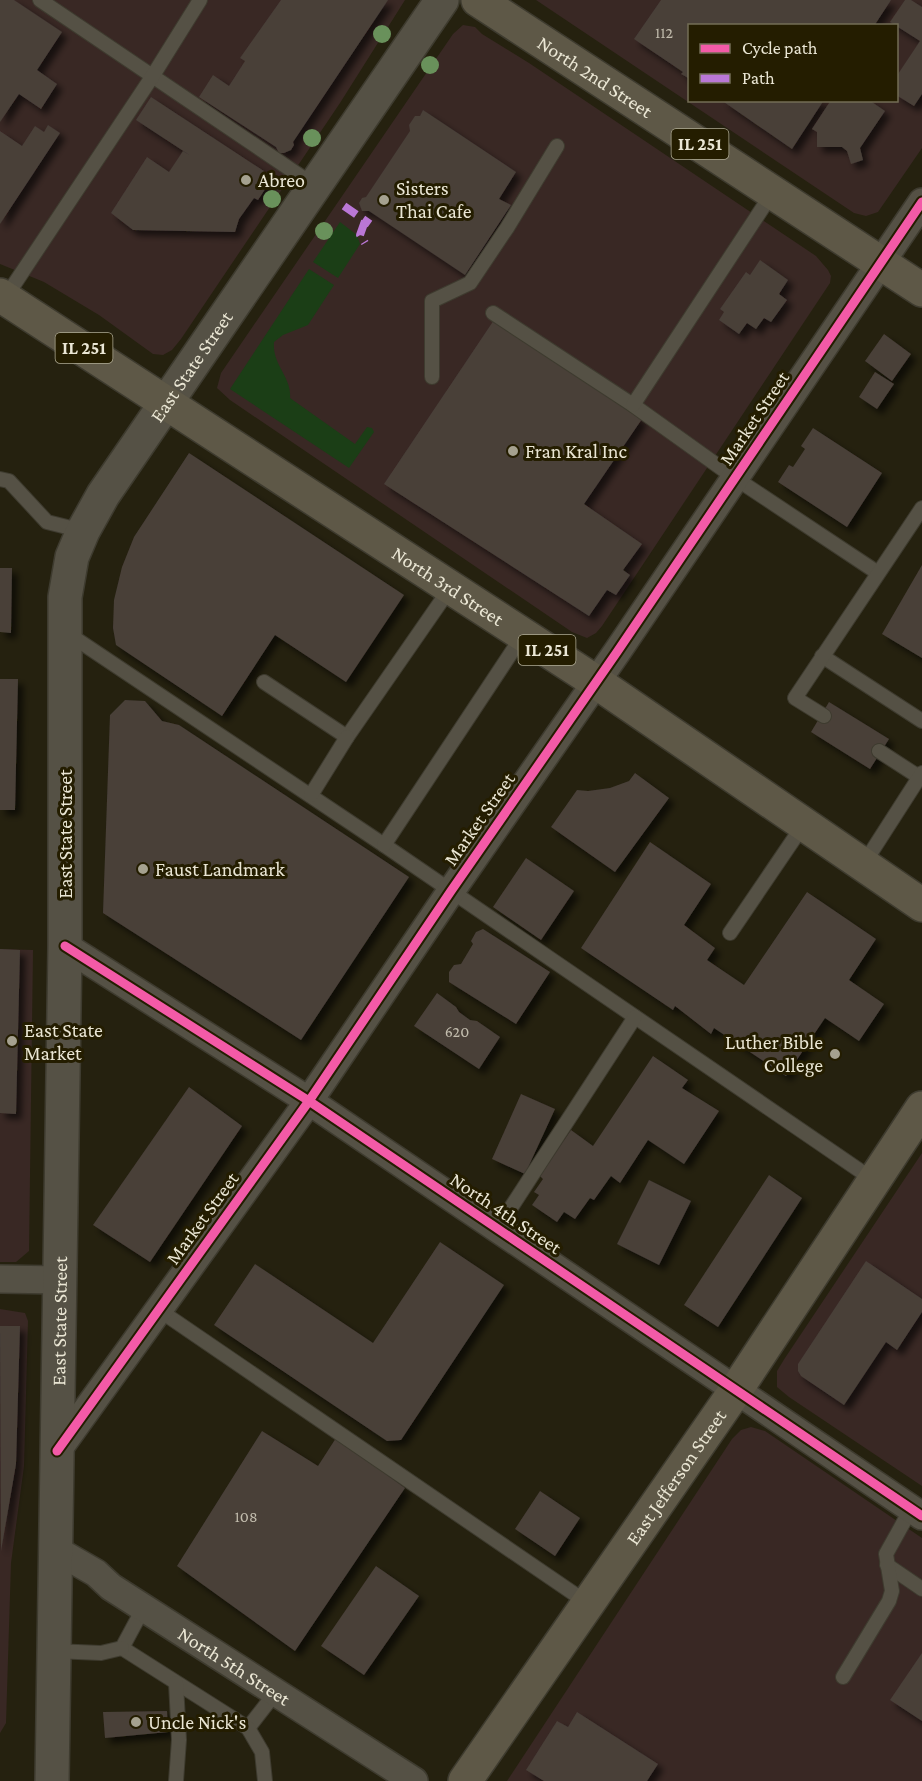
<svg xmlns="http://www.w3.org/2000/svg" width="922" height="1781" viewBox="0 0 922 1781" font-family="'Crimson Pro',serif">
<style>
.commercial{fill:#392824;fill-rule:evenodd}
.green{fill:#1b3e16}
.building{fill:#483f39;filter:url(#shadow)}
.lines{fill:none;stroke-linecap:round;stroke-linejoin:round}
.lane-casing{stroke:#3e3b2f;stroke-width:16}
.street-casing{stroke:#3e3b2f;stroke-width:30}
.secondary-casing{stroke:#3e3b2f;stroke-width:36}
.primary-casing{stroke:#3e3b2f;stroke-width:36}
.lane{stroke:#555145;stroke-width:14}
.street{stroke:#555145;stroke-width:27}
.secondary{stroke:#555145;stroke-width:33}
.primary{stroke:#5e5847;stroke-width:33}
.quiet{stroke:#ba77d6;stroke-width:8;stroke-dasharray:15 8;stroke-linecap:butt}
.cycleway-casing{stroke:#241d00;stroke-width:13}
.cycleway{stroke:#f35aa7;stroke-width:9}
.tree{fill:#69915b}
.poi-dot{fill:#a5a18f;stroke:#241d00;stroke-width:2}
.labels{text-anchor:middle;dominant-baseline:central;stroke-width:6;stroke-linejoin:round;paint-order:stroke}
.number-label{font-size:16px;fill:#c2bcad}
.shield{fill:#241d00;stroke:#afaa94;stroke-width:1.5}
.shield-label{font-size:18px;font-weight:bold;fill:#eae6d4}
.street-label{font-size:20px;fill:#eae6d4;stroke:#241d00}
.poi-label{font-size:20px;fill:#eae6d4;stroke:#241d00;text-anchor:start}
</style>
<defs>
<filter id="shadow"><feDropShadow dx="5.5" dy="5.5" stdDeviation="3" flood-color="#0009"/></filter>
</defs>
<rect width="100%" height="100%" fill="#25210f"/>
<!-- commercial -->
<g class="commercial">
<polygon points="0,0 405,0 340,103 181,339 172,350 163,355 153,354 99,315 44,282 0,264"/>
<path d="M536,0H922V148L878,212L866,216L854,213ZM690,26H896V100H690Z"/>
<polygon points="463,25 475,27 482,34 529,63 816,256 828,270 831,276 830,283 602,626 596,633 587,638 572,632 230,400 217,388 221,373 453,34"/>
<polygon points="0,949 33,950 29,1251 16,1262 0,1262"/>
<polygon points="922,1153 922,1486 789,1397 777,1387 777,1371 785,1358"/>
<polygon points="0,1309 25,1313 28,1321 24,1466 11,1563 6,1723 0,1733"/>
<polygon points="751,1427 765,1431 922,1538 922,1781 507,1781 732,1439 741,1430"/>
</g>
<!-- green -->
<g class="green">
<polygon points="340,222 357,235 360,244 338,278 313,262"/>
<path d="M309,269L334,285L308,325L283,335L274,342C272,365 292,377 290,398L355,444L367,427L372,428L374,432L349,468L230,389Z"/>
</g>
<!-- building -->
<g class="building">
<polygon points="0,0 14,0 62,32 37,70 57,84 41,109 19,94 0,122"/>
<polygon points="281,0 388,0 293,142 294,145 291,150 284,153 279,153 276,147 199,97 213,75 229,86 245,61 240,58"/>
<polygon points="661,0 891,0 874,26 690,26 690,79 681,74 683,72 634,39"/>
<polygon points="905,0 911,0 922,7 922,94 914,106 896,95 896,77 920,41 890,22"/>
<polygon points="151,97 273,177 258,200 254,198 239,219 235,232 133,230 111,213 147,157 169,172 183,151 191,156 136,120"/>
<polygon points="721,100 824,100 792,149"/>
<polygon points="831,100 869,100 885,111 860,148 863,160 851,164 847,151 842,147 817,147 817,132 812,129"/>
<polygon points="423,110 516,172 499,199 511,205 465,275 369,211 362,211 359,203 362,198 366,197 410,131 409,125 415,116 420,116"/>
<polygon points="48,125 60,133 0,224 0,131 22,146 35,126 44,132"/>
<polygon points="760,260 788,280 779,294 787,300 771,322 764,318 756,329 747,323 739,334 719,320 724,312 720,309 746,272 750,275"/>
<polygon points="494,320 642,419 584,504 642,544 623,570 630,575 616,595 607,590 589,616 384,484"/>
<polygon points="884,334 911,354 892,381 865,361"/>
<polygon points="875,372 894,384 877,409 859,397"/>
<polygon points="813,428 882,473 847,527 778,482 789,465 793,467 805,449 801,446"/>
<polygon points="189,453 404,595 346,682 275,635 222,716 116,645 113,628 114,600 122,567 134,537"/>
<polygon points="922,565 922,658 882,634"/>
<polygon points="0,568 12,568 11,633 0,632"/>
<polygon points="0,679 18,679 15,810 0,810"/>
<polygon points="125,700 145,701 162,721 179,725 409,877 301,1040 103,913 110,715"/>
<polygon points="829,702 889,739 870,769 811,732"/>
<polygon points="635,773 669,798 615,872 551,827 577,790 588,791 610,788 629,781"/>
<polygon points="650,842 711,884 684,925 715,948 707,960 744,985 807,892 876,939 849,980 884,1004 859,1041 825,1018 786,1076 714,1028 711,1034 675,1006 673,1010 581,948"/>
<polygon points="526,858 574,891 541,940 493,907"/>
<polygon points="483,929 550,972 516,1024 449,982 449,972 454,965 461,964 473,944 471,941 476,932"/>
<polygon points="0,949 20,950 16,1114 0,1113"/>
<polygon points="437,993 456,1007 459,1012 470,1020 477,1021 500,1037 479,1069 414,1026"/>
<polygon points="653,1056 688,1080 682,1088 719,1111 684,1164 648,1140 620,1183 611,1176 594,1200 590,1198 575,1219 564,1212 557,1222 532,1205 539,1195 534,1192 543,1179 540,1176 571,1130 593,1146"/>
<polygon points="189,1087 242,1126 150,1262 93,1225"/>
<polygon points="521,1094 555,1109 525,1174 492,1159"/>
<polygon points="769,1175 802,1198 718,1327 684,1305"/>
<polygon points="649,1180 691,1201 659,1265 617,1244"/>
<polygon points="440,1242 504,1285 401,1440 387,1441 214,1325 255,1264 373,1343"/>
<polygon points="866,1261 922,1299 922,1312 897,1350 886,1342 844,1405 801,1376 798,1371 798,1364"/>
<polygon points="0,1326 20,1326 16,1464 1,1551"/>
<polygon points="262,1431 318,1466 336,1438 405,1488 295,1651 177,1566"/>
<polygon points="540,1491 580,1518 555,1556 515,1529"/>
<polygon points="376,1566 419,1596 364,1675 321,1646"/>
<polygon points="922,1653 922,1721 890,1700"/>
<polygon points="167,1711 168,1732 105,1738 103,1712"/>
<polygon points="577,1712 658,1764 647,1781 544,1781 526,1770 557,1721 568,1727"/>
</g>
<g class="lines">
<defs>
<g id="lane">
<polyline points="40,0 315,186"/>
<polyline points="5,298 152,77 200,0"/>
<polyline points="493,313 633,405 735,478 878,573"/>
<polyline points="432,377 432,301 470,283 507,228 557,146"/>
<polyline points="633,405 773,192"/>
<polyline points="0,479 9,481 47,522 83,531"/>
<polyline points="67,633 384,845 875,1181"/>
<polyline points="822,656 922,721"/>
<polyline points="264,682 347,737 451,587"/>
<polyline points="824,716 795,698 922,508"/>
<polyline points="879,751 919,777"/>
<polyline points="311,795 347,737"/>
<polyline points="384,845 523,635"/>
<polyline points="863,865 922,773"/>
<polyline points="730,933 804,824"/>
<polyline points="497,1229 635,1017"/>
<polyline points="159,1310 589,1604"/>
<polyline points="887,1565 922,1589"/>
<polyline points="144,1607 122,1648 248,1728 276,1692"/>
<polyline points="54,1651 101,1653 122,1648"/>
<polyline points="843,1677 889,1601 892,1591 886,1554 911,1509"/>
<polyline points="176,1683 179,1740 176,1781"/>
<polyline points="248,1728 262,1752 265,1781"/>
</g>
<g id="street">
<polyline points="65,946 309,1101 922,1516"/>
<polyline points="0,1279 59,1280"/>
<polyline points="57,1451 309,1101 451,891 617,652 922,202"/>
<path id="s1" d="M56,1550L96,1573L111,1587L414,1781"/>
</g>
<g id="secondary">
<path id="s2" d="M52,1781L65,946V597L72,557L83,531L103,495L442,0"/>
</g>
<g id="primary">
<path id="s3" d="M478,0L922,290"/>
<path id="s4" d="M0,295L596,682L922,905"/>
<path id="s5" d="M465,1781L736,1390L922,1108"/>
</g>
</defs>
<!-- lane casing -->
<use href="#lane" class="lane-casing"/>
<!-- street casing -->
<use href="#street" class="street-casing"/>
<!-- secondary casing -->
<use href="#secondary" class="secondary-casing"/>
<!-- primary casing -->
<use href="#primary" class="primary-casing"/>
<!-- lane -->
<use href="#lane" class="lane"/>
<!-- street -->
<use href="#street" class="street"/>
<!-- secondary -->
<use href="#secondary" class="secondary"/>
<!-- primary -->
<use href="#primary" class="primary"/>
<!-- quiet -->
<g class="quiet">
<polyline points="344,206 370,224"/>
<polyline points="365,221 360,235 365,243"/>
</g>
<defs>
<g id="cycleway">
<polyline points="65,946 309,1101 922,1516"/>
<polyline points="57,1451 309,1101 451,891 617,652 922,202"/>
</g>
</defs>
<!-- cycleway casing -->
<use href="#cycleway" class="cycleway-casing"/>
<!-- cycleway -->
<use href="#cycleway" class="cycleway"/>
</g>
<!-- trees -->
<g class="tree">
<circle cx="382" cy="34" r="9"/>
<circle cx="430" cy="65" r="9"/>
<circle cx="312" cy="138" r="9"/>
<circle cx="272" cy="199" r="9"/>
<circle cx="324" cy="231" r="9"/>
</g>
<!-- markers -->
<g class="poi-dot">
<circle cx="246" cy="180" r="6"/>
<circle cx="384" cy="200" r="6"/>
<circle cx="513" cy="451" r="6"/>
<circle cx="143" cy="869" r="6"/>
<circle cx="12" cy="1041" r="6"/>
<circle cx="835" cy="1054" r="6"/>
<circle cx="136" cy="1722" r="6"/>
</g>
<g class="labels">
<!-- number labels -->
<g class="number-label">
<text x="664" y="32">112</text>
<text x="457" y="1031">620</text>
<text x="246" y="1516">108</text>
</g>
<!-- shield labels -->
<g class="shield">
<rect x="671.5" y="129" width="57" height="30" rx="4.5"/>
<rect x="55.5" y="333" width="57" height="30" rx="4.5"/>
<rect x="518.5" y="635" width="57" height="30" rx="4.5"/>
</g>
<g class="shield-label">
<text x="700" y="144">IL 251</text>
<text x="84" y="348">IL 251</text>
<text x="547" y="650">IL 251</text>
</g>
<!-- street labels -->
<g class="street-label">
<text stroke="none"><textPath href="#s3" startOffset="140">North 2nd Street</textPath></text>
<text stroke="none"><textPath href="#s2" startOffset="1450">East State Street</textPath></text>
<text transform="translate(754 418) rotate(-56)">Market Street</text>
<text stroke="none"><textPath href="#s4" startOffset="534">North 3rd Street</textPath></text>
<text transform="translate(479 819) rotate(-55)">Market Street</text>
<text transform="translate(65 834) rotate(-90)">East State Street</text>
<text transform="translate(506 1213) rotate(34)">North 4th Street</text>
<text transform="translate(202 1218) rotate(-54)">Market Street</text>
<text stroke="none"><textPath href="#s2" startOffset="460">East State Street</textPath></text>
<text stroke="none"><textPath href="#s5" startOffset="370">East Jefferson Street</textPath></text>
<text stroke="none"><textPath href="#s1" startOffset="213">North 5th Street</textPath></text>
</g>
<!-- poi labels -->
<g class="poi-label">
<text x="258" y="180">Abreo</text>
<text x="396" y="188">Sisters<tspan x="396" dy="23">Thai Cafe</tspan></text>
<text x="525" y="451">Fran Kral Inc</text>
<text x="155" y="869">Faust Landmark</text>
<text x="24" y="1030">East State<tspan x="24" dy="23">Market</tspan></text>
<text x="823" y="1042" text-anchor="end">Luther Bible<tspan x="823" dy="23">College</tspan></text>
<text x="148" y="1722">Uncle Nick's</text>
</g>
</g>
<!-- legend -->
<rect x="688" y="24" width="210" height="78" fill="#241d00" stroke="#736d55" stroke-width="1.5"/>
<rect x="700" y="44" width="30" height="9" fill="#f35aa7" stroke="#736d55" stroke-width="1.5"/>
<text x="742" y="54" font-size="18" fill="#eae6d4">Cycle path</text>
<rect x="700" y="74" width="30" height="9" fill="#ba77d6" stroke="#736d55" stroke-width="1.5"/>
<text x="742" y="84" font-size="18" fill="#eae6d4">Path</text>
</svg>
